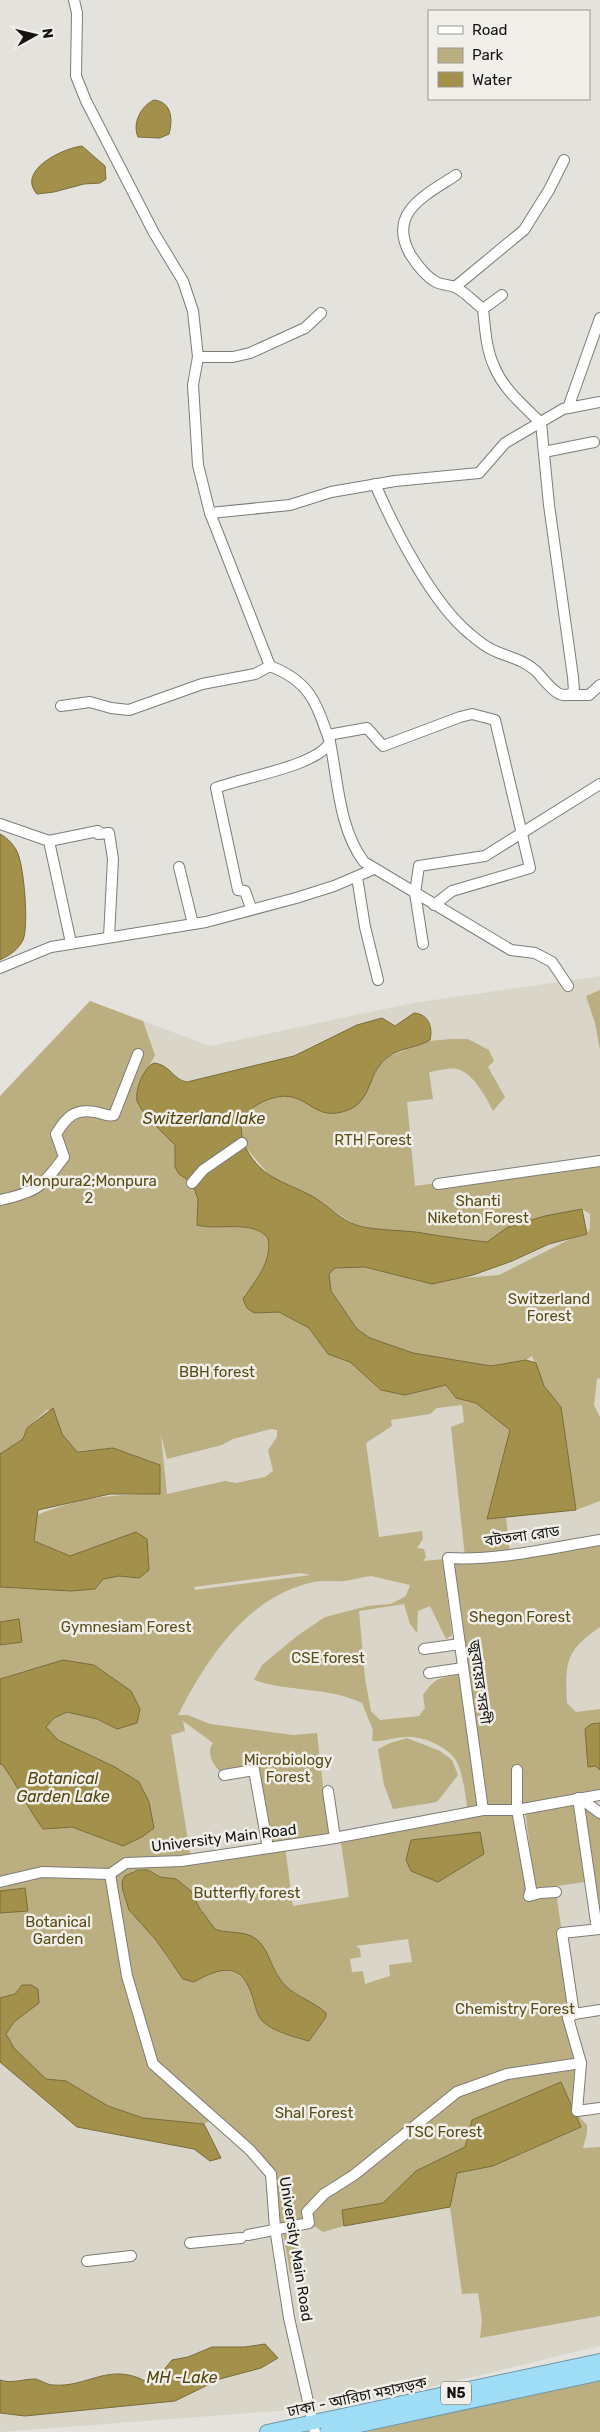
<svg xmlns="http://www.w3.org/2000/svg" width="600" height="2432" viewBox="0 0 600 2432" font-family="Rubik,'Noto Sans Bengali',sans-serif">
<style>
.built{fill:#d9d5c8}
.green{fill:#bbaf81;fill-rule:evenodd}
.water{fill:#a3914b;stroke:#786c3a}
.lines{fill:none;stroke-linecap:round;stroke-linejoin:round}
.minor-casing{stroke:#7d7c76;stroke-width:12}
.highway-casing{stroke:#6e97a6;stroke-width:16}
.minor{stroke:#fff;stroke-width:10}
.highway{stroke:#9eddf5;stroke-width:14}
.labels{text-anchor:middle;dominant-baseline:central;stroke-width:5;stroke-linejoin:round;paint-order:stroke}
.shield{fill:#f1efe9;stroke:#575652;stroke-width:1}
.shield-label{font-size:14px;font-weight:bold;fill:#151412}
.park-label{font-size:15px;fill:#594c16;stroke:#f1efe9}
.street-label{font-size:15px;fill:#151412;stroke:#f1efe9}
.water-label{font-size:16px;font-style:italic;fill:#54460e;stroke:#f1efe9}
</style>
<rect width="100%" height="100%" fill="#e3e2dc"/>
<!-- built -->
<polygon class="built" points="600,976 600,2346 409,2392 317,2408 0,2432 0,1096 90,1001 210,1046 413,1003"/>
<!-- green -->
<g class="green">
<polygon points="600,990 600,1050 595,1023 586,996"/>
<path d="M90,1001L143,1021L155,1055L137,1091L145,1115L175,1145L198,1199L197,1225C219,1231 252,1219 268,1238C273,1261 255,1281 243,1299L279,1312L309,1328L328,1354L350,1362L381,1390L405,1395L446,1385L456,1398L476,1403L510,1430L487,1518L506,1517L510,1554L600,1539V1627C565,1651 565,1663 567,1703L576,1712L600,1709V1795L581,1798L600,1813V1929L574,1801L585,1882L535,1889L525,1809L517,1810L529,1896L556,1892L581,2063L577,2111L581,2119L587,2125V2133L583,2148L600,2147V2316L480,2338L482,2321L478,2293L462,2294L450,2207L457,2173L493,2166L580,2128L561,2082L465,2147L416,2171L383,2203L342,2210L344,2226L323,2232L309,2223L275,2228L271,2174L214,2118L204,2124L143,2118L106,2106L66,2081L46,2080L12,2046L6,2034L14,2022L39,2003L15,1994L0,1998V1764L3,1765C18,1786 28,1809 43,1829L72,1827L123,1846L115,1767L58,1740L45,1727C51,1721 59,1712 68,1712C84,1712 103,1722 117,1729L110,1678L94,1665L24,1671L0,1679V1587L27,1589L119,1576L33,1541L37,1515C81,1497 114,1494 160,1494V1465L113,1448L76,1451L62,1434L53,1410H47L28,1427L23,1439L0,1455V1096ZM462,1405L464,1422L451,1427L465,1557L423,1561L426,1557L424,1549L417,1548L423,1539L422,1531L379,1537L366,1443L392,1426L391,1420L430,1414L437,1408ZM271,1429L277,1430V1437L268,1450L273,1471L265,1477L236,1483L225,1481L167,1494L161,1435L167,1459L222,1445L233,1439ZM447,1561L464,1674C441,1678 436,1676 423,1695L425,1708L419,1716L380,1720L371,1711L365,1678L359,1611L404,1604L410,1624L417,1633L418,1611L430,1606L446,1639L452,1635L445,1579ZM300,1573L311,1575L195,1590L194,1587ZM371,1576L410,1585L406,1596L391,1604L368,1606L325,1617L297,1636L262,1665L254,1680C289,1692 329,1687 362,1703L373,1730L372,1741C385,1742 394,1737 407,1737C423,1736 446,1746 455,1759C463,1770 466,1800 468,1813L512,1811L340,1836L349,1897L293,1906L285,1846L329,1839L317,1733L293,1735L210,1724L188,1715H178C207,1659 247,1596 314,1582C323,1580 334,1582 344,1581C353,1580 362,1577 371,1576ZM183,1721L213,1743C205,1754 215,1768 224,1775L254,1770L268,1848L191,1859L171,1735L185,1731ZM148,1870L160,1877L176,1879L191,1891L200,1909L215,1929L247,1935L269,1958L279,1978L289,1989L326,2013V2017L309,2041C295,2037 273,2032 262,2022C254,2014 255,1999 250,1989C241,1970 223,1966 205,1975L171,1963L156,1940L129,1910L123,1891L133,1871ZM408,1939L412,1962L389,1965L390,1976L365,1984L363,1971L352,1972L350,1959L361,1957L360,1949L356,1946Z"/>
<path d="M452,1039H468L489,1050L494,1061L488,1067L505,1097L493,1111C487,1099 473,1072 457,1069C450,1067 437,1071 429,1072L433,1099L407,1102L415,1186L600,1161V1378L597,1379L594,1405L600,1417V1501L576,1510L561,1407L544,1386L532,1356L526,1360L491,1366L413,1353L370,1338L357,1329L331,1291L329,1274L334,1268L365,1267L432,1284L449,1279L499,1275L572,1238L587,1234L590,1228V1214L582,1209L508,1227L487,1242L439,1237L427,1234L384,1231L354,1224L311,1196L270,1176L242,1143C238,1117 261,1091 289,1096C299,1097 309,1104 317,1109L373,1078L380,1065L390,1056L428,1041Z"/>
<polygon points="407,1738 440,1751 452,1760 458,1775 437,1802 393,1809 384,1785 378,1749 390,1743"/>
<polygon points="297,2231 303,2272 290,2273 283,2232"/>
<polygon points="600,2377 600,2432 365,2432"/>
</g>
<!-- water -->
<g class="water">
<path d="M154,100C172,102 173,120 169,134L160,138L138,137C132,123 141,106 154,100Z"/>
<path d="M82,146L105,166L106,179L100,183L84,184L54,192L37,194C16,170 64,148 82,146Z"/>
<path d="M0,834C7,837 16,847 18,854C24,868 29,926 23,940C17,951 11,954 0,960Z"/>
<path d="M414,1013C429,1014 433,1028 430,1040C417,1048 399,1048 388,1057C364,1075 375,1107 337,1113C311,1117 304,1089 273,1098C265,1100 257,1104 250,1110C229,1131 251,1164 271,1176C284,1184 299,1189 312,1196C326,1204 341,1220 356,1225C380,1232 404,1229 428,1234C447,1237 467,1240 487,1242L508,1227L545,1216L582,1209L587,1234L549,1244L512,1261L473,1275L432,1284L365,1267L335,1268L329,1274L331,1291L357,1329L370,1338L413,1353L491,1366L526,1360L536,1363L544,1386L561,1407L576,1510L487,1519L510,1430L476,1403L456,1398L446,1385L405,1395L381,1390L350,1362L328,1354L309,1328L279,1312L254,1313L247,1308L243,1299C255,1281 273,1261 268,1238C252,1219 219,1231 197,1225L198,1199L192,1183L179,1174L175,1167V1145L145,1115L137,1101C135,1090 143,1068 154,1063C171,1065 173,1080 187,1082L294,1056L357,1025L382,1018L395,1026Z"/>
<polygon points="53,1408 62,1434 77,1452 113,1448 160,1465 160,1494 110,1494 38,1510 34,1541 70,1556 136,1532 147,1539 149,1570 139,1578 119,1576 103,1579 95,1589 71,1591 0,1587 0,1454 23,1439 27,1428"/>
<polygon points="19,1619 22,1642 0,1645 0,1622"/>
<path d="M63,1660L94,1665L131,1691L140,1709L137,1723L117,1729L97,1719L67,1712L54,1718L46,1727L58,1740L115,1767L139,1782L149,1802L154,1828L142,1837L123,1846L72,1827L43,1829C28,1809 18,1786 3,1765L0,1764V1679Z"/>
<polygon points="600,1723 600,1770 596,1766 588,1767 585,1729 591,1724"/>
<polygon points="480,1832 484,1854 438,1882 411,1871 406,1860 411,1840"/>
<path d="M138,1870H148L160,1877L176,1879L191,1891L200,1909L215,1929C227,1934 245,1930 256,1939C268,1948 271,1967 280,1979C291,1996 311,1999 326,2013V2017L309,2041C295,2037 274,2032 263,2022C257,2017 255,2005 253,1998C242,1961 220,1967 194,1982L183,1979L156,1940L129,1910L123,1891L122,1882L125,1876Z"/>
<polygon points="25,1888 28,1911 0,1913 0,1891"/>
<polygon points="22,1985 31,1985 38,1989 39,2003 14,2022 6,2034 14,2048 46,2079 66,2081 108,2106 143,2118 204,2124 221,2158 210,2161 194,2149 77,2127 0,2062 0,1998 15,1994"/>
<polygon points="561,2082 581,2127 493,2166 457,2173 450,2207 344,2226 342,2210 383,2203 416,2171 465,2147 472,2120"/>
<path d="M265,2344L278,2358L261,2368L220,2379L175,2401L25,2416L0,2413V2380C11,2384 23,2379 35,2379C41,2380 47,2385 53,2385C88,2388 109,2361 147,2382L158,2377L172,2360L188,2357L212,2347H245Z"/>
</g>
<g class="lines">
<defs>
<g id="minor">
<path d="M456,175C426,195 387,212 410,254C417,265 425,276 436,282C442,285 449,285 455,287C465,292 474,302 483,309"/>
<polyline points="455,287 524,230 549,190 564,160"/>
<polyline points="198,357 233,357 250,353 305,328 321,313"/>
<polyline points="568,408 600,318"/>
<polyline points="544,452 594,442"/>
<path d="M375,484C395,530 432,603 470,634C477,640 487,648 495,651C511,658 522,659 536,671C545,680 560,705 574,691L573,677L549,505L541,423C524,406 503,389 494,366C486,349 485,327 483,309L502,295"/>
<polyline points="210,513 290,505 331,492 395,481 479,473 505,443 563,409 600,402"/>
<polyline points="569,695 589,695 600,685"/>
<polyline points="61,706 90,702 111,708 129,710 202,684 255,674 270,666 210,513 198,465 193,385 198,357 193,311 183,281 154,233 86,101 76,76 77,13 74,0"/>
<polyline points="328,735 367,728 383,746 460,717 472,714 495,720 530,868 452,891 434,905"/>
<path d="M330,742C338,781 339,829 364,862L511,950L535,953L552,962L568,986"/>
<polyline points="0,824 49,841 71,943"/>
<polyline points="49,841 98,831 98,834 109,833 113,859 109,937"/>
<polyline points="179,867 193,924"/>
<polyline points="357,877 365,927 378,980"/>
<path d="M251,908L245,891L238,890L216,788C243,777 318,766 330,742C316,703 311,682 270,666"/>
<polyline points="423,944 415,893 419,866 485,856 600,784"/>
<polyline points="0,968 51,947 206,922 296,898 334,886 374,869"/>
<polyline points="192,1183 203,1170 242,1143"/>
<polyline points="438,1184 600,1161"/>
<path d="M0,1200C37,1192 42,1187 64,1157L56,1134C66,1118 74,1108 95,1112C102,1113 107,1117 114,1115L138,1054"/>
<polyline points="424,1649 460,1644"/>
<polyline points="429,1673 463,1668"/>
<polyline points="517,1770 517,1810 531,1889 529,1896 540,1893 556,1892"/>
<polyline points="224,1775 254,1770 268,1848"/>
<polyline points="328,1791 335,1838"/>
<polyline points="578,1798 597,1929"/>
<polyline points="580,1798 600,1813"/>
<path d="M483,1810L448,1558C498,1561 550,1548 600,1540"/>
<polyline points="0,1882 42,1872 110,1874"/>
<polyline points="600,1929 562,1933 574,2014 600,2010"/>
<polyline points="574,2014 568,2018 581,2063"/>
<polyline points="248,2235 309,2223 307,2212 324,2194 354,2175 457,2092 507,2074 581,2063 577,2111 600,2108"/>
<polyline points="190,2243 241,2238"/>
<polyline points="87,2261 131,2256"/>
<polyline points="315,2432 289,2318 275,2228 271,2174 250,2150 153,2064 127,1976 110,1874 126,1863 181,1861 329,1839 483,1810 517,1810 600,1795"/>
</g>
<g id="highway">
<polyline points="267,2432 600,2361"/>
<polyline points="327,2432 600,2373"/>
</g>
</defs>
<!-- minor casing -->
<use href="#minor" class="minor-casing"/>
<!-- highway casing -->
<use href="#highway" class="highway-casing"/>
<!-- minor -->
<use href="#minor" class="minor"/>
<!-- highway -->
<use href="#highway" class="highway"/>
</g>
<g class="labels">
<!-- shield labels -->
<rect class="shield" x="441" y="2381.5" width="30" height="23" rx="4"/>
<g class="shield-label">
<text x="456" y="2393">N5</text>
</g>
<!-- park labels -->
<g class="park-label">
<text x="373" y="1140">RTH Forest</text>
<text x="89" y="1181">Monpura2;Monpura<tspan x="89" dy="17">2</tspan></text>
<text x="478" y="1201">Shanti<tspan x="478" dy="17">Niketon Forest</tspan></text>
<text x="549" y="1299">Switzerland<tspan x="549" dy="17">Forest</tspan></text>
<text x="217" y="1372">BBH forest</text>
<text x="520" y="1617">Shegon Forest</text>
<text x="126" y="1627">Gymnesiam Forest</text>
<text x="328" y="1658">CSE forest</text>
<text x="288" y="1760">Microbiology<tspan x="288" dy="17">Forest</tspan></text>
<text x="247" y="1893">Butterfly forest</text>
<text x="58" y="1922">Botanical<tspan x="58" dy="17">Garden</tspan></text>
<text x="515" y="2009">Chemistry Forest</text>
<text x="314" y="2113">Shal Forest</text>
<text x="444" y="2132">TSC Forest</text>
</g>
<!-- street labels -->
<g class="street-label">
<text transform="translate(522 1536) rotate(-8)">বটতলা রোড</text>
<text transform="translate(480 1682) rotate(82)">জুবায়ের সরণী</text>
<text transform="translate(224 1838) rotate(-7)">University Main Road</text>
<text transform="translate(296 2249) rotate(81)">University Main Road</text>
<text transform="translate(357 2397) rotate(-12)">ঢাকা - আরিচা মহাসড়ক</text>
</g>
<!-- water labels -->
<g class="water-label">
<text x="204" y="1118">Switzerland lake</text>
<text x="63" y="1778">Botanical<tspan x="63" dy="18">Garden Lake</tspan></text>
<text x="182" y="2377">MH -Lake</text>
</g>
</g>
<!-- legend -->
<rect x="428" y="10" width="162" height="90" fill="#f1efe9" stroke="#999793"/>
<rect x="438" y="26" width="25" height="8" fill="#ffffff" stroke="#999793"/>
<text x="472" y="35" font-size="15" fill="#151412">Road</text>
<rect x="438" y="48" width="25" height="15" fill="#bbaf81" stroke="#999793"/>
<text x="472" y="60" font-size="15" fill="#151412">Park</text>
<rect x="438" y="72" width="25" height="15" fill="#a3914b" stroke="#999793"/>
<text x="472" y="85" font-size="15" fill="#151412">Water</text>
<!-- north arrow -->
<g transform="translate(35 35) rotate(82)" stroke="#f1efe9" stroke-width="4" paint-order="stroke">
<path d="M0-4L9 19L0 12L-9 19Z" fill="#151412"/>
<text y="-8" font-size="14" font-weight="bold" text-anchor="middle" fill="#151412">N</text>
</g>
</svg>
